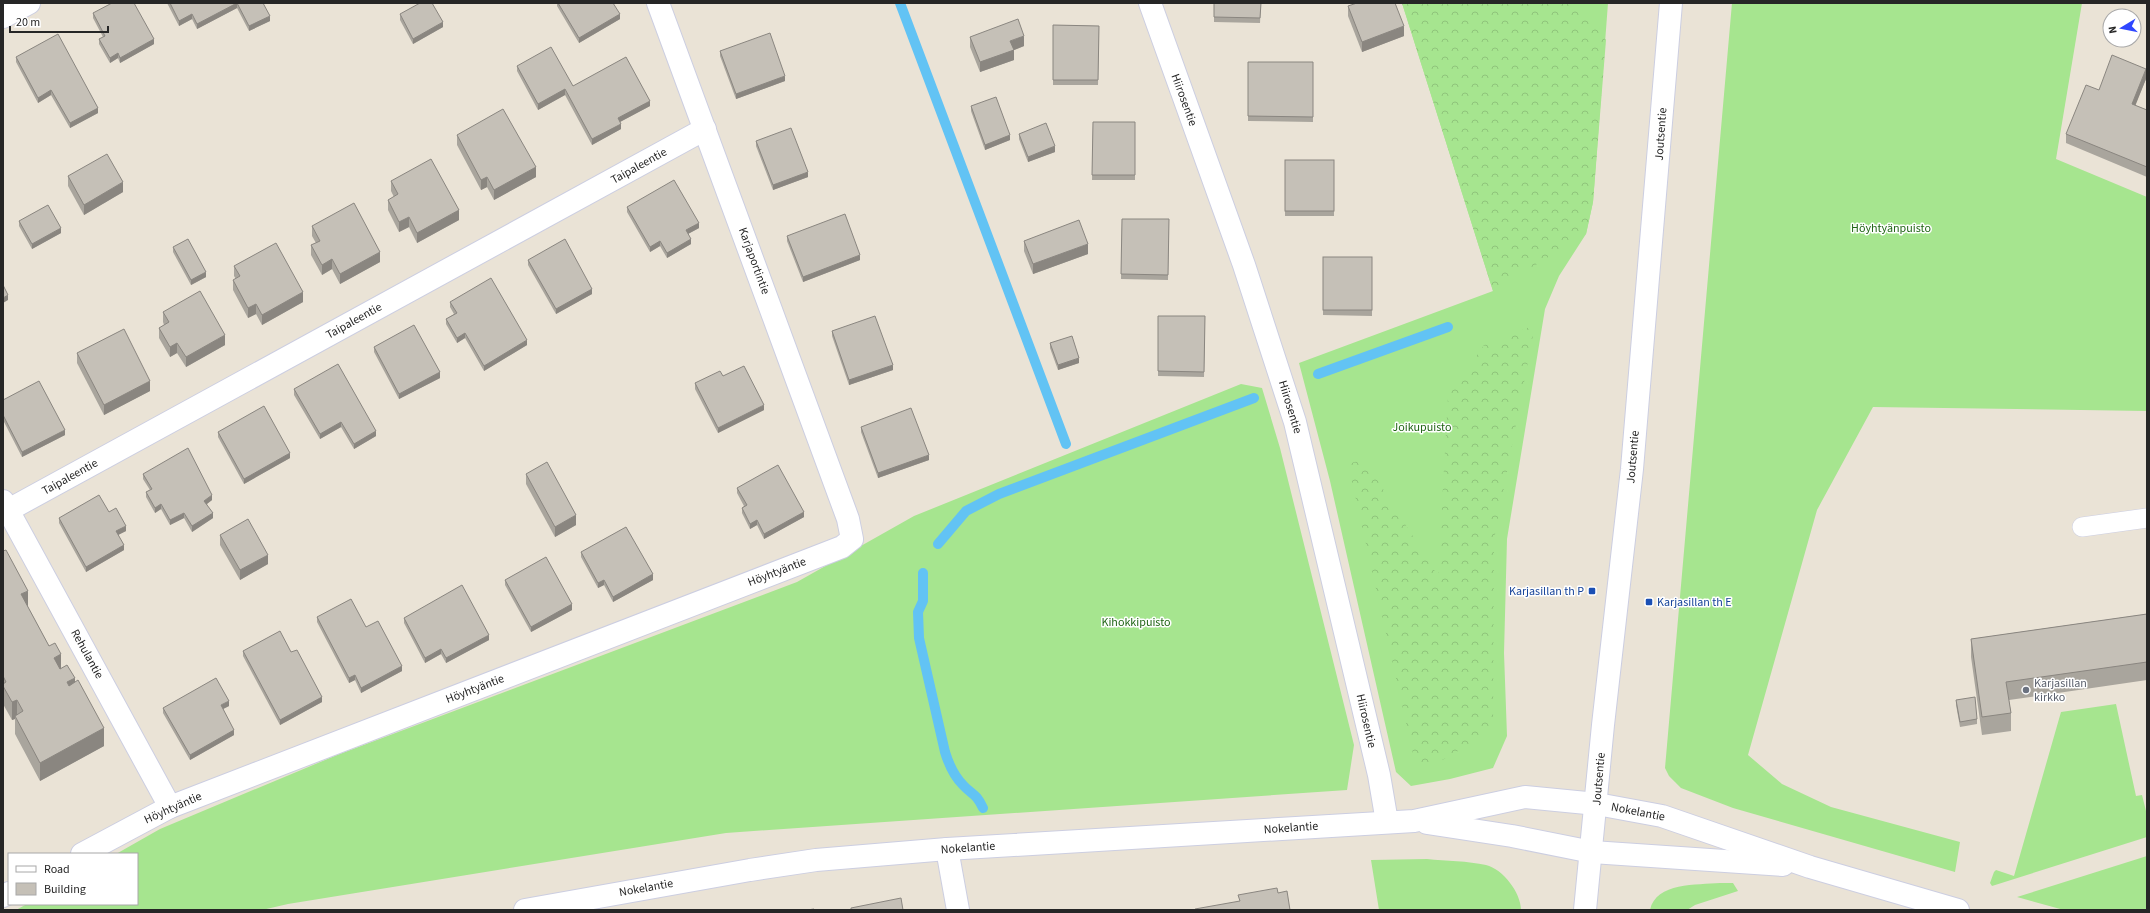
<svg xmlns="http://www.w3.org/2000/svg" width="2150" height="913" viewBox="0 0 2150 913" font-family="'Source Sans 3',sans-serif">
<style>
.grass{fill:#a6e58f}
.forest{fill:url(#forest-crowns)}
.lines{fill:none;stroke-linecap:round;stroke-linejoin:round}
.stream{stroke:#62c3f4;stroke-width:10}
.service-casing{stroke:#cccee1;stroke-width:20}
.minor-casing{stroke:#cccee1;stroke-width:24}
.tertiary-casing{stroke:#cccee1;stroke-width:24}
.secondary-casing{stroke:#cccee1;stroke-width:24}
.service{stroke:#fff;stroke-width:19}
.minor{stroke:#fff;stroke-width:22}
.tertiary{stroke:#fff;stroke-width:22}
.secondary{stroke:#fff;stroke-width:22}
.wall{fill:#a9a59d}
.shaded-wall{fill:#8a8680}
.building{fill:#c5c0b7;stroke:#8a8680}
.transit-dot{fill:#1a4fb4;stroke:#fff;stroke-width:1.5}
.worship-dot{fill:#6b7280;stroke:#fff;stroke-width:1.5}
.labels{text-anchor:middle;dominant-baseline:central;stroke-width:3;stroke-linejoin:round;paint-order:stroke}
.street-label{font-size:12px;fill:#262626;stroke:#fff}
.park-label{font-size:12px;fill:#206515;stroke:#fff}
.transit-label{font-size:12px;fill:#164399;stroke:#fff;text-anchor:end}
.worship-label{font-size:12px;fill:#5b616d;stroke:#fff;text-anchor:start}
</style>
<defs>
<pattern id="forest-crowns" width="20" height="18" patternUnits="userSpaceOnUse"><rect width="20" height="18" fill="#a6e58f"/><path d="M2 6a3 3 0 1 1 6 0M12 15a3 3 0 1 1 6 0" fill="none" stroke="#8fc47b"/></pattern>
</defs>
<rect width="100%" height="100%" fill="#eae3d6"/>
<!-- grass -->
<g class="grass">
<polygon points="1402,3 1608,3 1593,202 1586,234 1559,276 1545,309 1507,539 1504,653 1507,736 1493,768 1450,779 1411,786 1396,772 1330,481 1299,363 1493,291"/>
<polygon points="1732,3 2082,3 2056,159 2147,197 2147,411 1873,407 1817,510 1748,755 1782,784 1831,807 1960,842 1955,872 1733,808 1681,788 1669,776 1665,768"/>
<polygon points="1241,384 1262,388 1280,448 1354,745 1347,790 726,833 288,904 262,910 16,910 27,904 137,904 137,854 116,854 160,829 337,755 797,582 914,516"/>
<polygon points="2116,704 2136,796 2142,795 2147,815 2147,837 1992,886 1990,883 1994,872 1996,870 2014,876 2061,712"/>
<polygon points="2147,856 2147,910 2064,910 2017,897"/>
<path d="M1427,859C1446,861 1468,861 1486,865C1503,869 1521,893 1521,910H1379L1371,860Z"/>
<path d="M1720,883H1733L1738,891L1695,905L1687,910H1650C1656,882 1697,885 1720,883Z"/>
</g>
<!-- forest -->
<g class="forest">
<polygon points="1402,3 1574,3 1606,40 1593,202 1586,234 1493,291"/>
<polygon points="1535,325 1494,540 1493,731 1430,767 1415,763 1348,464 1364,459 1438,576 1448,396 1484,345"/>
</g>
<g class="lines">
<!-- stream -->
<g class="stream">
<polyline points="900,3 1066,444"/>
<polyline points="1318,374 1448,327"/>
<polyline points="938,544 966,511 999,494 1254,398"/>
<path d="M923,573V601L918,612L919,638L945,752C949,765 954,776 963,785C972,795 976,793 983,808"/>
</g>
<defs>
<polyline id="service" points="2082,527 2147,518"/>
<g id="minor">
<polyline points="1150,3 1244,265 1295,422 1379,775 1387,822"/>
<polyline points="3,17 29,3"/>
<polyline points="3,501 170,807"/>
<polyline points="3,513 705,129"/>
<polyline points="1597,804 1662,816 1810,867 1958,910"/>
<polyline points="947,849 958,910"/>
<polyline points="1592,852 1783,865"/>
<polyline points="82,854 170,807 842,547 852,539 848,519 658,3"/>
<polyline points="3,896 9,893"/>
</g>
<g id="tertiary">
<polyline points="1427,823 1512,836 1592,852"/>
<polyline points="525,910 750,870 816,860 947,849 1414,821 1525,797 1597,804"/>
</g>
<polyline id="secondary" points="1585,910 1603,725 1632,469 1671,3"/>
</defs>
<!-- service casing -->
<use href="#service" class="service-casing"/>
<!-- minor casing -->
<use href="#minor" class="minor-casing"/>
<!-- tertiary casing -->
<use href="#tertiary" class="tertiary-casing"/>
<!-- secondary casing -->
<use href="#secondary" class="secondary-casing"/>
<!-- service -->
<use href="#service" class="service"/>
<!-- minor -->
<use href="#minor" class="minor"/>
<!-- tertiary -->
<use href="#tertiary" class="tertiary"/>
<!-- secondary -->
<use href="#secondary" class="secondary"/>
</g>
<!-- wall -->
<g class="wall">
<polygon points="167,3 263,3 270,21 249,31 237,8 197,29 192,19 179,26"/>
<polygon points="557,3 613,3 620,19 579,43 557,6"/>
<polygon points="1214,3 1261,3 1260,23 1214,22"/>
<polygon points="1348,6 1404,36 1362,52 1348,16"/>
<polygon points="93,13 154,44 120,63 118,58 110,63 99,44 99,39 103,37 93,18"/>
<polygon points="400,14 443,27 413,44 400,20"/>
<polygon points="1053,25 1099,26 1098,85 1053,85"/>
<polygon points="970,37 1024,46 1014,50 1014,60 980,72 970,47"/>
<polygon points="720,51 785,81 736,99 720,56"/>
<polygon points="16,57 98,113 70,128 51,95 38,103 16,62"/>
<polygon points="1248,62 1313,62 1313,122 1248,121"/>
<polygon points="517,66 573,86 650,106 620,122 621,129 592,145 565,95 538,110 517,71"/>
<polygon points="2146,79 2135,105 2147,110 2147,177 2066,143 2066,134 2099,90"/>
<polygon points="971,106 1010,140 985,150 971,111"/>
<polygon points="1093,122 1135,122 1135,180 1092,180"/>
<polygon points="1019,134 1055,152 1028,162 1019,139"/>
<polygon points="457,135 536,177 494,200 487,187 481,190 457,145"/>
<polygon points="756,141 808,177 773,190 756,146"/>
<rect x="1285" y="160" width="49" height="56"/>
<polygon points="68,176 123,192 84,215 68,186"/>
<polygon points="391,181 459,220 417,243 409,227 399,232 388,210 388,200 394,197 391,191"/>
<polygon points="627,207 699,228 688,234 691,244 667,258 660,246 650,252 627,212"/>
<polygon points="1122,219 1169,219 1168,280 1121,279"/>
<polygon points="19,221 61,233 32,249 19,226"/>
<polygon points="312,226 380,262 340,284 332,269 322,275 311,255 311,245 316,243 312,236"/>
<polygon points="787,236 860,260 803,282 787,241"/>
<polygon points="1024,241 1088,254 1033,274 1024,251"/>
<polygon points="173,247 206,277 191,285 173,252"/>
<polygon points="1323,257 1372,257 1372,316 1323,315"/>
<polygon points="528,260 592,294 556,314 528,265"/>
<polygon points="234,266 303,302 262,325 256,314 248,318 233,290 233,280 236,279 234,276"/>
<polygon points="450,302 527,345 484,371 465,338 457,343 446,324 446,319 454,314 450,307"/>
<polygon points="163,312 225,345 186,367 177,353 170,357 159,338 159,328 164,325 163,322"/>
<polygon points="1158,316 1205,316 1204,377 1158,376"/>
<polygon points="832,331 893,370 849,385 832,336"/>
<polygon points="1050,343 1079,363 1058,370 1050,348"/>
<polygon points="374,347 440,378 399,399 374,352"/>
<polygon points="77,353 150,391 104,415 77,363"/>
<polygon points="723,376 764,410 718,433 695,389 695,383"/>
<polygon points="294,389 376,436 354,449 341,427 320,439 294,395"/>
<polygon points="3,400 65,435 22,457 3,420"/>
<polygon points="861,427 929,460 878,478 861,432"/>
<polygon points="218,432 290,458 244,484 218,437"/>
<polygon points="143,474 212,500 207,504 213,518 192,532 184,518 170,525 161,509 155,513 146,497 146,492 150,490 143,479"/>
<polygon points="526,474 576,525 555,537 526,484"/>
<polygon points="737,488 804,517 764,539 757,525 750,529 742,513 742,508 744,506 737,493"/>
<polygon points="109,512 126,531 118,535 124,550 86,572 59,523 59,518"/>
<polygon points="220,535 268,564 240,580 220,545"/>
<polygon points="3,551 28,607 61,668 75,682 104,746 40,781 15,734 15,719 12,720 3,704"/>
<polygon points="581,552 653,580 613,602 604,585 598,588 581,557"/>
<polygon points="505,580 572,610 531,632 505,585"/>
<polygon points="2147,614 2147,680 2009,700 2011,713 2011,731 1982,735 1971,657 1971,639"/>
<polygon points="317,617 366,627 402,671 361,693 355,680 349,683 317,622"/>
<polygon points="404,618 489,640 446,663 441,654 425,663 404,623"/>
<polygon points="243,651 291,652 322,702 280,725 243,656"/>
<polygon points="1956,700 1977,719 1977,724 1960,727 1956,705"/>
<polygon points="229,706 223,709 234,735 190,760 163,713 163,708"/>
</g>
<!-- shaded-wall -->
<g class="shaded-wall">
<polygon points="237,3 237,8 197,29 197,24"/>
<polygon points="192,14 192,19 179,26 179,21"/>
<polygon points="620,14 620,19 579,43 579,38"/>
<polygon points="270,16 270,21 249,31 249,26"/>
<polygon points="443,22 443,27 413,44 413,39"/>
<polygon points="1404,26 1404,36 1362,52 1362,42"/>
<polygon points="1024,36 1024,46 1014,50 1014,60 980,72 980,62 1010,41"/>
<polygon points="154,39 154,44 120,63 120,58"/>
<polygon points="118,53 118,58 110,63 110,58"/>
<polygon points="2146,69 2146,79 2132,114 2132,104"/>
<polygon points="785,76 785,81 736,99 736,94"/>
<polygon points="565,89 565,95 538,110 538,104"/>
<polygon points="51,90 51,95 38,103 38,98"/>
<polygon points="650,101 650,106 618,123 618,118"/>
<polygon points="98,108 98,113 70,128 70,123"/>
<polygon points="621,124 621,129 592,145 592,139"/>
<polygon points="1010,135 1010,140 985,150 985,145"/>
<polygon points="1055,146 1055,152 1028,162 1028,157"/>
<polygon points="536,167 536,177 494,200 494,190"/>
<polygon points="808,172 808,177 773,190 773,185"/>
<polygon points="487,177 487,187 481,190 481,180"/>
<polygon points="123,182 123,192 84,215 84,205"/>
<polygon points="459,210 459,220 417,243 417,233"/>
<polygon points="409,217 409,227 399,232 399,222"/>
<polygon points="699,223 699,228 686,235 686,230"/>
<polygon points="61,228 61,233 32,249 32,244"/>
<polygon points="691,239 691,244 667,258 667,253"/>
<polygon points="660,241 660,246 650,252 650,247"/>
<polygon points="1088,244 1088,254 1033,274 1033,264"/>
<polygon points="380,252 380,262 340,284 340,274"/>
<polygon points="860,255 860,260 803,282 803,277"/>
<polygon points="332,259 332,269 322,275 322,265"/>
<polygon points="206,272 206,277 191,285 191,280"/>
<polygon points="592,289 592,294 556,314 556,309"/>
<polygon points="303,292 303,302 262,325 262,315"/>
<polygon points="8,295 8,300 3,303 3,298"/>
<polygon points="256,304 256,314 248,318 248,308"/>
<polygon points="465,333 465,338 457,343 457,338"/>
<polygon points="225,335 225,345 186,367 186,357"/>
<polygon points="527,340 527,345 484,371 484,366"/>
<polygon points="177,343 177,353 170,357 170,347"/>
<polygon points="1079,358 1079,363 1058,370 1058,365"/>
<polygon points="893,365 893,370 849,385 849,380"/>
<polygon points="440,372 440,378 399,399 399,394"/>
<polygon points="150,381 150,391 104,415 104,405"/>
<polygon points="764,405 764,410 718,433 718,428"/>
<polygon points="341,422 341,427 320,439 320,434"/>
<polygon points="65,430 65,435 22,457 22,452"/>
<polygon points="376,431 376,436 354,449 354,444"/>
<polygon points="290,453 290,458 244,484 244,479"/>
<polygon points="929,455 929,460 878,478 878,473"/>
<polygon points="212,495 212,500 204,506 204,501"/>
<polygon points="161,504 161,509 155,513 155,508"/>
<polygon points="804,512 804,517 764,539 764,534"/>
<polygon points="184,513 184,518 170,525 170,520"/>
<polygon points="213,513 213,518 192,532 192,526"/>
<polygon points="576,515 576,525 555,537 555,527"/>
<polygon points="757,520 757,525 750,529 750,524"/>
<polygon points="126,526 126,531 116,536 116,531"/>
<polygon points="124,545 124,550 86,572 86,567"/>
<polygon points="268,555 268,564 240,580 240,570"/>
<polygon points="653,574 653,580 613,602 613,597"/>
<polygon points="604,580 604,585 598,588 598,583"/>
<polygon points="28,591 28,609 21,594"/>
<polygon points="572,604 572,610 531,632 531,627"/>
<polygon points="489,635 489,640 446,663 446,658"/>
<polygon points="441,649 441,654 425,663 425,658"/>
<polygon points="61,654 61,672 54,658"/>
<polygon points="402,666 402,671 361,693 361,688"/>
<polygon points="355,675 355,680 349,683 349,678"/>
<polygon points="75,678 75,696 67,682"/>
<polygon points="322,697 322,702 280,725 280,720"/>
<polygon points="17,700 17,718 15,716 15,719 12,720 12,702"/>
<polygon points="229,701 229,706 221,710 221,705"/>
<polygon points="104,728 104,746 40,781 40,763"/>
<polygon points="234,730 234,735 190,760 190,755"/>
</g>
<!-- building -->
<g class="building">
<polygon points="112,3 134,3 154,39 120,58 118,53 110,58 99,39 105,36 93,13"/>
<polygon points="170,3 263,3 270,16 249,26 237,3 197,24 192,14 179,21"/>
<polygon points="420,3 432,3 443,22 413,39 400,14"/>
<polygon points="558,3 613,3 620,14 579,38"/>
<polygon points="1214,3 1261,3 1260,18 1214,17"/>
<polygon points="1357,3 1395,3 1404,26 1362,42 1348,6"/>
<polygon points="1018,19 1024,36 1010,41 1014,50 980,62 970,37"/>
<polygon points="1053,25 1099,26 1098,80 1053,80"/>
<polygon points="770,33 785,76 736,94 720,51"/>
<polygon points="58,34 98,108 70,123 51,90 38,98 16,57"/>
<polygon points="551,47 573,86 626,57 650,101 618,118 621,124 592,139 565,89 538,104 517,66"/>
<polygon points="2112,55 2146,69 2132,104 2147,110 2147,167 2066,134 2086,85 2099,90"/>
<polygon points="1248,62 1313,62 1313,117 1248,116"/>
<polygon points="996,97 1010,135 985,145 971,106"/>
<polygon points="503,109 536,167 494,190 487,177 481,180 457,135"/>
<polygon points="1093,122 1135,122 1135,175 1092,175"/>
<polygon points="1046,123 1055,146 1028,157 1019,134"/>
<polygon points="791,128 808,172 773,185 756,141"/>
<polygon points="107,154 123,182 84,205 68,176"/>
<polygon points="431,159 459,210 417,233 409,217 399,222 388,200 398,194 391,181"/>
<rect x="1285" y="160" width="49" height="51"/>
<polygon points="674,180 699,223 686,230 691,239 667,253 660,241 650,247 627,207"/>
<polygon points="354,203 380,252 340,274 332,259 322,265 311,245 320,241 312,226"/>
<polygon points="48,205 61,228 32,244 19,221"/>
<polygon points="845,214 860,255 803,277 787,236"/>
<polygon points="1122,219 1169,219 1168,275 1121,274"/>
<polygon points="1079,220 1088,244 1033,264 1024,241"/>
<polygon points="188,239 206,272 191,280 173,247"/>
<polygon points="565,239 592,289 556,309 528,260"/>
<polygon points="276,243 303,292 262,315 256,304 248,308 233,280 240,276 234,266"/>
<rect x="1323" y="257" width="49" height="53"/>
<polygon points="491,278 527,340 484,366 465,333 457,338 446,319 457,313 450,302"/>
<polygon points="3,285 8,295 3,298"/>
<polygon points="200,291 225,335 186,357 177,343 170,347 159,328 169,322 163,312"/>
<polygon points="875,316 893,365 849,380 832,331"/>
<polygon points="1158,316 1205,316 1204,372 1158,371"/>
<polygon points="414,325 440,372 399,394 374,347"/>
<polygon points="124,329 150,381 104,405 77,353"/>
<polygon points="1072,336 1079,358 1058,365 1050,343"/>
<polygon points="338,364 376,431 354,444 341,422 320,434 294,389"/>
<polygon points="744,366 764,405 718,428 695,383 720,371 723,376"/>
<polygon points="39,381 65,430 22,452 3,415 3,400"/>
<polygon points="264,406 290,453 244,479 218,432"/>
<polygon points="911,408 929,455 878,473 861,427"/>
<polygon points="188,448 212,495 204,501 213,513 192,526 184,513 170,520 161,504 155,508 146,492 152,489 143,474"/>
<polygon points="547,462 576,515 555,527 526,474"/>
<polygon points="778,465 804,512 764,534 757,520 750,524 742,508 747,505 737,488"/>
<polygon points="99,495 109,512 116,508 126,526 116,531 124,545 86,567 59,518"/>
<polygon points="248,519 268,555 240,570 220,535"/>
<polygon points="626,527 653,574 613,597 604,580 598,583 581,552"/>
<polygon points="6,550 28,591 21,594 49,646 55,643 61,654 54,658 60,669 67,665 75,678 67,682 69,686 78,680 104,728 40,763 15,716 23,711 17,700 12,702 3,686 3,684 6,682 3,676 3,551"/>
<polygon points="546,557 572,604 531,627 505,580"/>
<polygon points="462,585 489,635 446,658 441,649 425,658 404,618"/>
<polygon points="351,599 366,627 378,621 402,666 361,688 355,675 349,678 317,617"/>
<polygon points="2147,614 2147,662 2006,682 2011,713 1982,717 1971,639"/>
<polygon points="280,631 291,652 297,650 322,697 280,720 243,651"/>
<polygon points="216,678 229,701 221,705 234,730 190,755 163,708"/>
<polygon points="1975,697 1977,719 1960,722 1956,700"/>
<polygon points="1277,888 1278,893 1287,891 1290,910 1195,910 1195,909 1240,901 1238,895"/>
<polygon points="901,898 903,910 851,910 851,908"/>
<polygon points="814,909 815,910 807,910"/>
</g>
<!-- markers -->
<g class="transit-dot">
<rect x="1588" y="587" width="8" height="8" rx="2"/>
<rect x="1645" y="598" width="8" height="8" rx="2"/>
</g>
<circle class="worship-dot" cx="2026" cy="690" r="4"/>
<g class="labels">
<!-- street labels -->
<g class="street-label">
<text transform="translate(1184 100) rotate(70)">Hiirosentie</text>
<text transform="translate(1661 134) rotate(-86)">Joutsentie</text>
<text transform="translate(639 166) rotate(-29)">Taipaleentie</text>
<text transform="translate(754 261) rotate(70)">Karjaportintie</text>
<text transform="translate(354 321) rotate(-29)">Taipaleentie</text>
<text transform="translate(1290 407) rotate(73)">Hiirosentie</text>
<text transform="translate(1633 457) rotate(-85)">Joutsentie</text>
<text transform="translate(70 477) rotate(-29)">Taipaleentie</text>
<text transform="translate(777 572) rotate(-21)">Höyhtyäntie</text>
<text transform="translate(87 654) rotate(61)">Rehulantie</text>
<text transform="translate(475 689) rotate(-21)">Höyhtyäntie</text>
<text transform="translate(1366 721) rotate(77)">Hiirosentie</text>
<text transform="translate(1599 779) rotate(-85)">Joutsentie</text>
<text transform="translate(173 808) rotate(-24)">Höyhtyäntie</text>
<text transform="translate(1638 812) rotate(11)">Nokelantie</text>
<text transform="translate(1291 828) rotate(-4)">Nokelantie</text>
<text transform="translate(968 848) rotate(-4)">Nokelantie</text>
<text transform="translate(646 888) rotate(-10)">Nokelantie</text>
</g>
<!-- park labels -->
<g class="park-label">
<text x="1891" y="228">Höyhtyänpuisto</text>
<text x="1422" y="427">Joikupuisto</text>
<text x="1136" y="622">Kihokkipuisto</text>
</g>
<!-- transit labels -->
<g class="transit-label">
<text x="1584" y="591">Karjasillan th P</text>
<text x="1657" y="602" text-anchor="start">Karjasillan th E</text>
</g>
<!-- worship labels -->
<g class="worship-label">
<text x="2034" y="683">Karjasillan<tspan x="2034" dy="14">kirkko</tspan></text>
</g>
</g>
<!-- border -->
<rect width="2150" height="913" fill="none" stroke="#262626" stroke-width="8"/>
<!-- legend -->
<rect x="8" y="853" width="130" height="52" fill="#ffffff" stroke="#a8a8a8"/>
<rect x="16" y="866" width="20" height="6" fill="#ffffff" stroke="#a8a8a8"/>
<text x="44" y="873" font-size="12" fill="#262626">Road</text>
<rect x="16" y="883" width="20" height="12" fill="#c5c0b7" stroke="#a8a8a8"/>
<text x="44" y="893" font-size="12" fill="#262626">Building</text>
<!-- north arrow -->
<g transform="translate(2122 28) rotate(260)"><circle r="19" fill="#ffffff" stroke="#a8a8a8"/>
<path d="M0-3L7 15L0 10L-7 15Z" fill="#2f47ff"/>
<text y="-6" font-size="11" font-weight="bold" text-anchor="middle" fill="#262626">N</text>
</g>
<!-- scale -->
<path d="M10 26v6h98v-6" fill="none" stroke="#262626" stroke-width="2"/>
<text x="16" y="26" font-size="12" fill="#262626" stroke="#ffffff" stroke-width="3" paint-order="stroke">20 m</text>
</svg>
